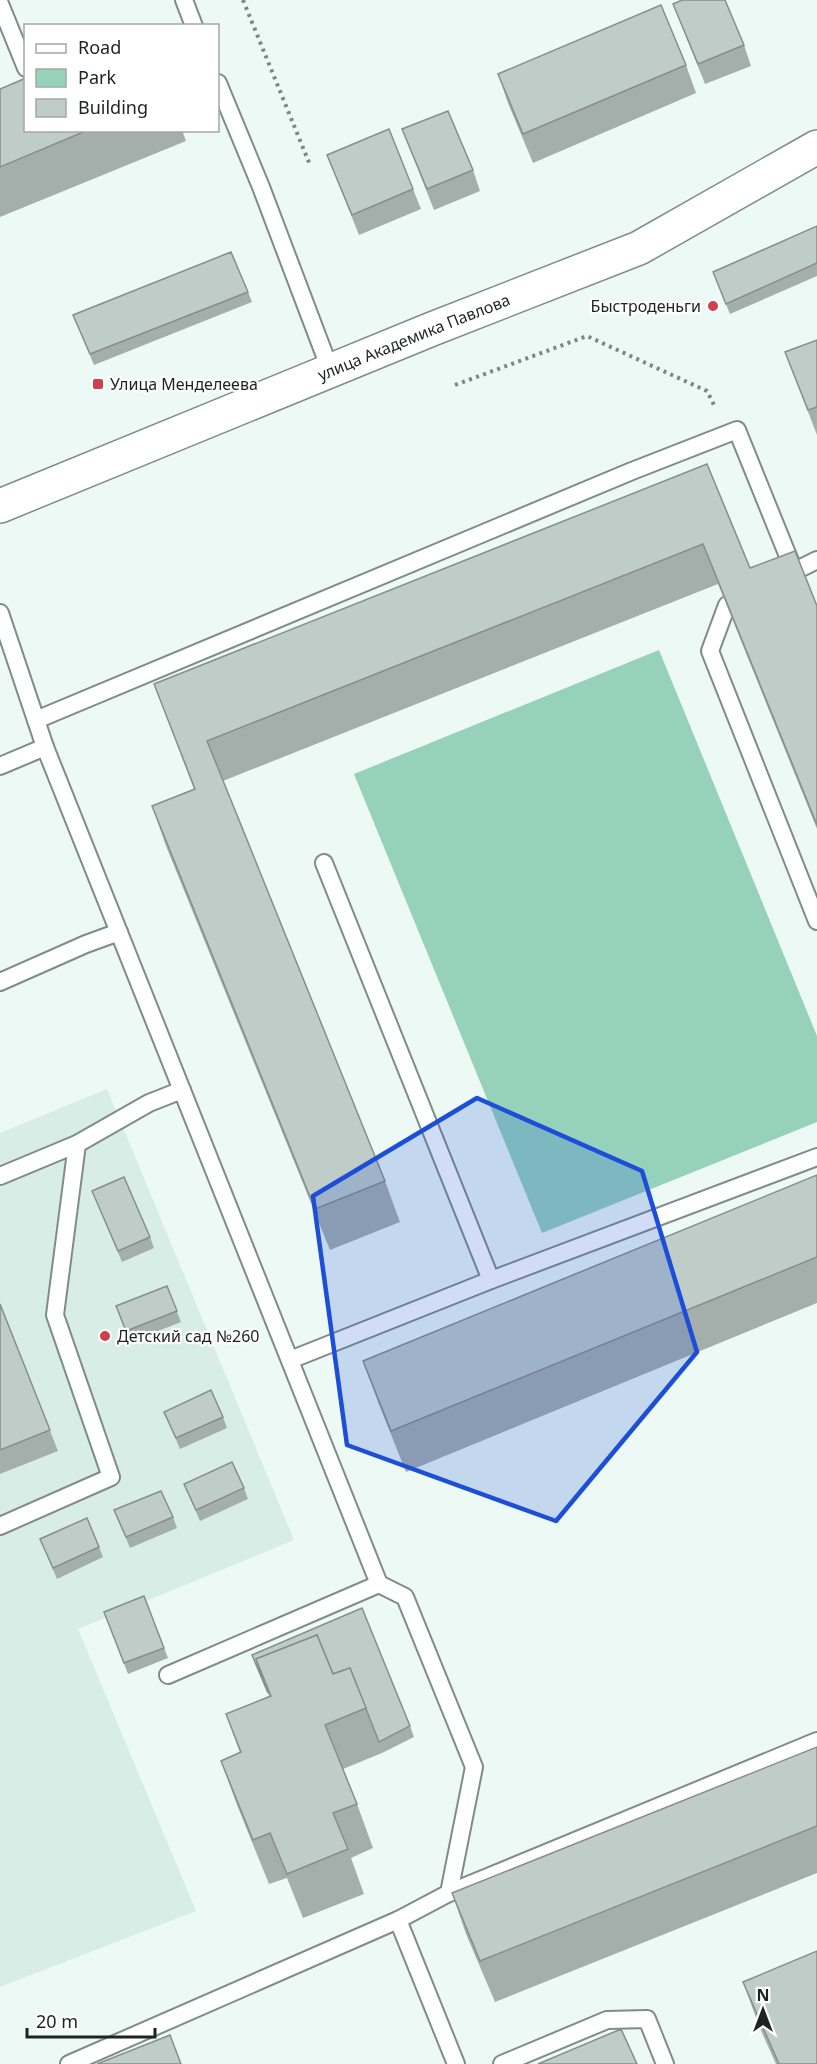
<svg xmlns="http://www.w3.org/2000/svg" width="817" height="2064" viewBox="0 0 817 2064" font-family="'Noto Sans',sans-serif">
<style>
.built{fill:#d8ede5}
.green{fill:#95d1bb}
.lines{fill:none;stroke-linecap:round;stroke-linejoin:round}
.service-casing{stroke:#808c87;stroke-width:20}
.secondary-casing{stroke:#808c87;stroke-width:36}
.path{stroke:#7e8683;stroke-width:4;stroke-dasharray:3 4.5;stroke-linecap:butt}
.service{stroke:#fff;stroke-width:16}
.secondary{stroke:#fff;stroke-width:33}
.wall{fill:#a4afab}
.building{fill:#bfccc7;stroke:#868f8b;stroke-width:1.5}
.marked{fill:#1d4ed8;fill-opacity:0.2;stroke:#1d4ed8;stroke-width:4.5;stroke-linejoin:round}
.poi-dot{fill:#cf3f4c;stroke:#fff;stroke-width:2}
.labels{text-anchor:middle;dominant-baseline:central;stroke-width:4.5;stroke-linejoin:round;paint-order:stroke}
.poi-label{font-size:16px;fill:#1e2221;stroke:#fff;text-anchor:start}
.street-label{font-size:16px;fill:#1e2221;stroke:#fff}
</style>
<rect width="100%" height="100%" fill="#edf9f4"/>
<!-- built -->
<polygon class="built" points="107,1089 294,1540 78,1629 196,1911 0,1987 0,1133"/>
<!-- green -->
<polygon class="green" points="659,650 817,1036 817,1122 542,1233 354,774"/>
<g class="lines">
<defs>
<g id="service">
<polyline points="184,0 194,26"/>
<polyline points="0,4 26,68"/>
<polyline points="218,83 261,187 331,372"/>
<polyline points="785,576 817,560"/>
<polyline points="727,605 710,651 817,921"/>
<polyline points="0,613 45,747 379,1584 405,1597 474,1767 449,1893 398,1920 69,2064"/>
<polyline points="36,720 632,471 737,430 794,571"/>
<polyline points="0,766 45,747"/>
<polyline points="324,863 491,1280"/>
<polyline points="0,982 86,944 119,932"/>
<polyline points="0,1176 77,1144 149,1103 182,1090"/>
<polyline points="290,1360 491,1280 817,1157"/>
<polyline points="0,1526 111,1477 55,1315 77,1144"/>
<polyline points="168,1675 379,1584"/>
<polyline points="449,1893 817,1741"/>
<polyline points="398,1920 456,2064"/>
<polyline points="502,2064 607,2020 647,2019 665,2064"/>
</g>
<g id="secondary">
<path id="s1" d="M0,506L432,329L639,248L817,147"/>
</g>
</defs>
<!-- service casing -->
<use href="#service" class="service-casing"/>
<!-- secondary casing -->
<use href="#secondary" class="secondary-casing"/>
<!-- path -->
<g class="path">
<polyline points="243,0 310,165"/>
<polyline points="455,385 587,336 707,391 715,407"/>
</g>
<!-- service -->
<use href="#service" class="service"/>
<!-- secondary -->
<use href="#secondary" class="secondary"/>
</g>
<!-- wall -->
<g class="wall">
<polygon points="673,4 744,45 751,66 705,84"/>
<polygon points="686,65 696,93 533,163 508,103 498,74"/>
<polygon points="0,89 26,130 182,130 186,141 0,217"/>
<polygon points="402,129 473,170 480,191 434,210"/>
<polygon points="327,155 413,189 421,209 359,235"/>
<polygon points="817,226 817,276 730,314 713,272"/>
<polygon points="248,292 252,302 94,365 73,315"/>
<polygon points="817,340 817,435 785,352"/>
<polygon points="707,464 750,568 817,606 817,829 718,584 223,781 385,1181 400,1222 330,1250 166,846 152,806 194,789 154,684"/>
<polygon points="817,1175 817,1303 406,1472 378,1402 363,1361"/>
<polygon points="92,1191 150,1237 154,1248 122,1262"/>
<polygon points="167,1286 181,1322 130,1342 116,1306"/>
<polygon points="0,1304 58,1451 0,1474"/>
<polygon points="164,1412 223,1417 227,1428 180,1449"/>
<polygon points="184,1484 244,1488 248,1499 200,1521"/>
<polygon points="114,1510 173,1517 177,1528 130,1548"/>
<polygon points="40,1539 99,1547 103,1557 57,1579"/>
<polygon points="144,1596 168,1658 128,1674 104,1612"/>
<polygon points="252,1655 410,1726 414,1737 382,1753 343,1769 357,1804 373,1848 351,1858 364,1894 303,1918 287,1878 269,1884 237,1805 221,1761 240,1753 226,1714 269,1696"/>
<polygon points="817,1747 817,1873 495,2002 466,1934 452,1893"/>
<polygon points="743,1982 817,2064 776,2064 759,2026"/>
</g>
<!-- building -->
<g class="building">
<polygon points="682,0 725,0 744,45 698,64 673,4"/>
<polygon points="661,5 686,65 523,134 498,74"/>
<polygon points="26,78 26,130 88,130 0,167 0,89"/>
<polygon points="448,111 473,170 427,189 402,129"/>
<polygon points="389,129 413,189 352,215 327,155"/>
<polygon points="817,226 817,263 726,304 713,272"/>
<polygon points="231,252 248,292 90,354 73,315"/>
<polygon points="817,340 817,407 808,410 785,352"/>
<polygon points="707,464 750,568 795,551 817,606 817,825 703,544 207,741 385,1181 315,1209 152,806 195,789 154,684"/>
<polygon points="817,1175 817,1257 391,1431 363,1361"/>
<polygon points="124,1177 150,1237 118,1251 92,1191"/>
<polygon points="167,1286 177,1311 126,1331 116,1306"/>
<polygon points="0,1304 50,1430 0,1450"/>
<polygon points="211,1390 223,1417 176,1438 164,1412"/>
<polygon points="232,1462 244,1488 196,1510 184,1484"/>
<polygon points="161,1491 173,1517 126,1537 114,1510"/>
<polygon points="87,1518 99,1547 53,1568 40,1539"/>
<polygon points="144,1596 164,1648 124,1663 104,1612"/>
<polygon points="362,1608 410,1726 379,1742 350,1668 333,1674 317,1635 256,1659 268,1693 252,1655"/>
<polygon points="317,1635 333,1674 350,1668 366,1708 325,1725 357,1804 333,1813 348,1849 287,1874 270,1833 253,1840 221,1761 241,1752 226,1714 271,1696 256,1659"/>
<polygon points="817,1747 817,1826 480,1961 452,1893"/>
<polygon points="817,1951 817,2064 779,2064 743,1982"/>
<polygon points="621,2029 637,2064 538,2064"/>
<polygon points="170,2035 181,2064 97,2064"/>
</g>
<!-- marked area -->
<path class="marked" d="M477,1098L642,1171L697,1352L556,1521L347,1445L313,1196Z"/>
<!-- markers -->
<g class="poi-dot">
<circle cx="713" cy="306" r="6"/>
<rect x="92" y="378" width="12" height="12" rx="3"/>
<circle cx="105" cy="1336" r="6"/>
</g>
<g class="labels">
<!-- poi labels -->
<g class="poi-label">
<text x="701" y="306" text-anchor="end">Быстроденьги</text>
<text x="110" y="384">Улица Менделеева</text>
<text x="117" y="1336">Детский сад №260</text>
</g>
<!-- street labels -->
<g class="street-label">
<text stroke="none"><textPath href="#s1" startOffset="447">улица Академика Павлова</textPath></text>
</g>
</g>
<!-- legend -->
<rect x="24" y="24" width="195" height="108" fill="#ffffff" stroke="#a5a7a6" stroke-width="1.5"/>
<rect x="36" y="44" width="30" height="9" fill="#ffffff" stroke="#a5a7a6" stroke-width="1.5"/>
<text x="78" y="54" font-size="18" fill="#1e2221">Road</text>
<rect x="36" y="69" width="30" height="18" fill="#95d1bb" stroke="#a5a7a6" stroke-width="1.5"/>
<text x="78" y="84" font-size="18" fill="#1e2221">Park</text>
<rect x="36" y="99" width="30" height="18" fill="#bfccc7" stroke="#a5a7a6" stroke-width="1.5"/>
<text x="78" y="114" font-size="18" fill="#1e2221">Building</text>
<!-- north arrow -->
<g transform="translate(763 2010)" stroke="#ffffff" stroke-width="4.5" paint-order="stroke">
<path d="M0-4.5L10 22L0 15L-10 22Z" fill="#1e2221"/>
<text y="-9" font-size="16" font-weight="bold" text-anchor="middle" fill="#1e2221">N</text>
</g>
<!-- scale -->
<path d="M27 2028v9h128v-9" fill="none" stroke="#1e2221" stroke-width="3"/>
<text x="36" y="2028" font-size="18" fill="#1e2221" stroke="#ffffff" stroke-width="4.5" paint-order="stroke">20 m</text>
</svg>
